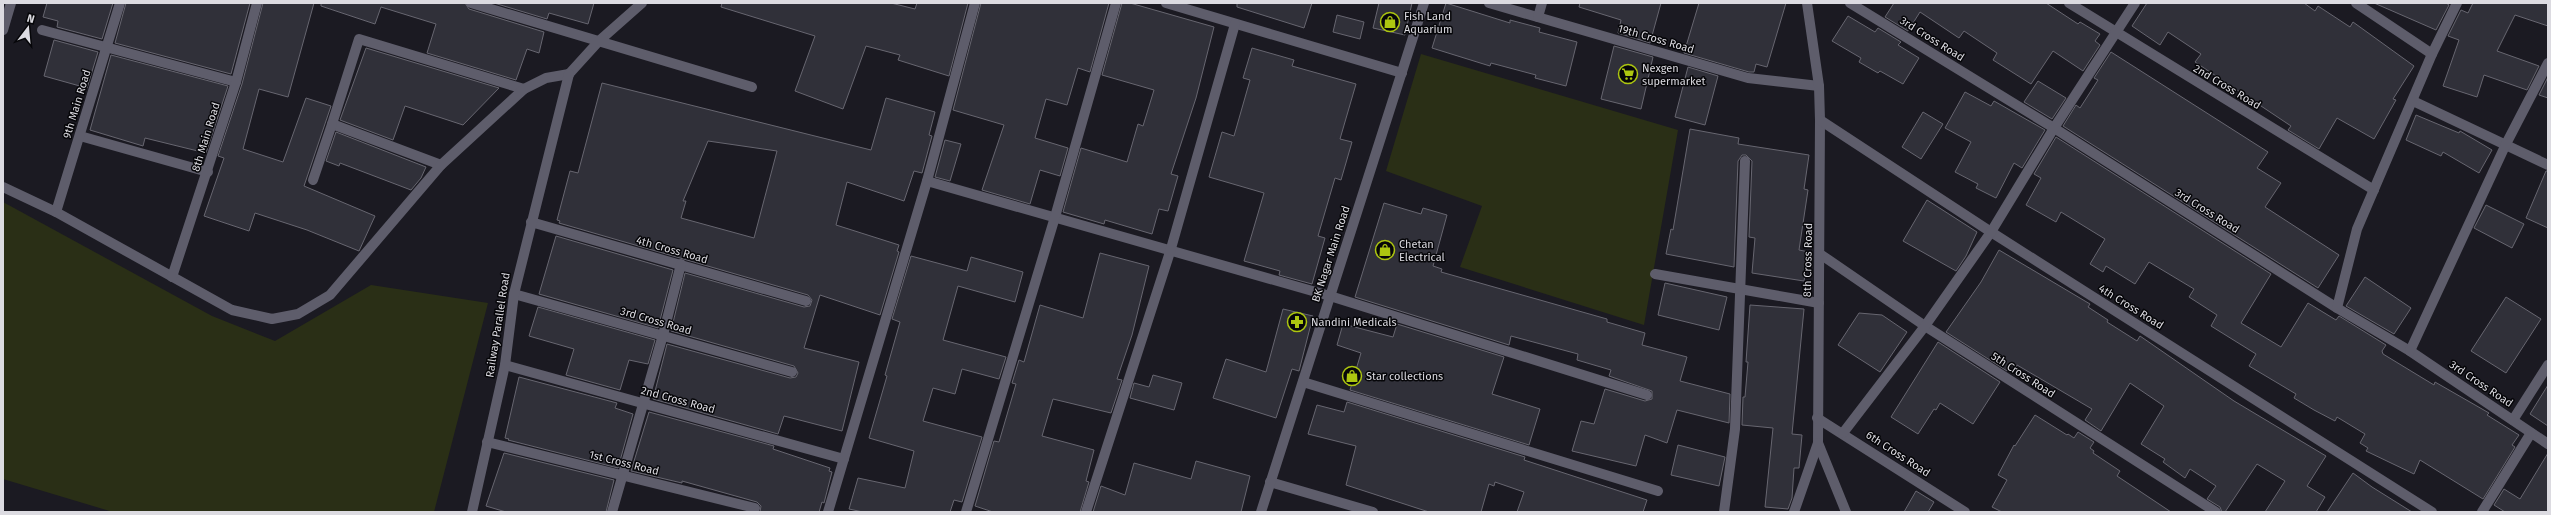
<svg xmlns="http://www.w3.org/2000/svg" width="2551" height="515" viewBox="0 0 2551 515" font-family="'Fira Sans',sans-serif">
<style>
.green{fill:#2a2f16}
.building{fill:#303039;stroke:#676670;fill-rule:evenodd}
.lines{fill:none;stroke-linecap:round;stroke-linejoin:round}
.minor{stroke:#5e5d6b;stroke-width:10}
.labels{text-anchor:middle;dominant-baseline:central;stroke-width:3;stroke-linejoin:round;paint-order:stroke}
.poi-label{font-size:11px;fill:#dcdbe1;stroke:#060609;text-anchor:start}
.street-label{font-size:11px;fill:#dcdbe1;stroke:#060609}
</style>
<rect width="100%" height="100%" fill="#1b1a22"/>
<!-- green -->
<g class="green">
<polygon points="1421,54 1678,130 1644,325 1460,267 1482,206 1386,171"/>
<polygon points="3,202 212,316 275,341 371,285 488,303 434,512 113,512 3,479"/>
</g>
<!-- building -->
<g class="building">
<polygon points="47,3 113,3 102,39 57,27 58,21 43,17"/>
<polygon points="126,3 250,3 231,74 115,43"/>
<polygon points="263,3 314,3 288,97 259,89 243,149 283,162 306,98 331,106 304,186 375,216 359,251 307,230 255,213 249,231 204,216 224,158 218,156 242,84"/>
<polygon points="321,3 465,3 469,9 544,32 539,53 527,49 516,80 427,53 436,24 381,7 375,24 321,6"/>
<polygon points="494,3 594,3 588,24 549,13 547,19"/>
<polygon points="722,3 891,3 915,9 917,3 968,3 949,76 898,60 900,55 866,46 843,109 795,91 815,36 721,7"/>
<polygon points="981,3 1109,3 1090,72 1078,68 1067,105 1046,99 1035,138 1068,148 1060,176 1040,170 1030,204 982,190 1004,125 953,110"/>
<polygon points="1122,3 1130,3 1214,27 1196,98 1171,174 1178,176 1168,211 1159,209 1152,234 1105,220 1104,224 1063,212 1081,148 1127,162 1138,124 1143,126 1154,90 1102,75"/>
<polygon points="1237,3 1312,3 1304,28 1237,7"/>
<polygon points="1379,3 1412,3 1405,35 1373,28"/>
<polygon points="1446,3 1510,23 1510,20 1540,28 1539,32 1577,42 1566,86 1535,78 1536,75 1491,63 1490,66 1432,48"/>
<polygon points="1580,3 1661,3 1650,43 1618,33 1621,20 1579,7"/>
<polygon points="1699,3 1786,3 1767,67 1756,64 1754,72 1749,72 1684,53"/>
<polygon points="1894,3 2046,3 2078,24 2080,22 2100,34 2095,41 2100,45 2083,71 2053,51 2031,84 1993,60 1997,53 1964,31 1959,38 1920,12 1908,31 1885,17"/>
<polygon points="2147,3 2304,3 2315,11 2318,6 2350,27 2353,22 2414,66 2393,99 2396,100 2374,139 2337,118 2319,149 2288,130 2291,126 2195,62 2201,54 2168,32 2160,45 2132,26"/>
<polygon points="2374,3 2446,3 2449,5 2436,30"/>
<polygon points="2473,3 2548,3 2548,26 2515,15 2497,51 2539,66 2527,90 2484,75 2477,97 2443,86 2459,40 2448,36 2461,10 2468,13"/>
<polygon points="1337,15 1364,22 1360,39 1333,32"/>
<polygon points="1848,16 1875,32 1878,28 1901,42 1898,45 1919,58 1903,84 1880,71 1878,73 1859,62 1861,58 1832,41"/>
<polygon points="54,40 98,52 87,88 44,76"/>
<polygon points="1614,46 1653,57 1641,109 1601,99"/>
<polygon points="366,48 499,88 463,125 405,106 393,140 340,120"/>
<polygon points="1252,48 1294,60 1292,66 1356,84 1340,139 1352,142 1341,180 1335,178 1318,236 1325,238 1312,284 1279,275 1280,271 1244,261 1264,193 1209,177 1222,132 1234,136 1250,80 1243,78"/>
<polygon points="2111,52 2268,152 2257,168 2281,183 2265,207 2339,255 2318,288 2063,126 2076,105 2080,108 2098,80 2094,78"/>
<polygon points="111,55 228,86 206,153 145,138 143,146 90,130"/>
<polygon points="1688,67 1718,76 1705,125 1675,117"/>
<polygon points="2548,77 2548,98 2539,95"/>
<polygon points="2038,81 2066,98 2052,119 2024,102"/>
<path d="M602,83L871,150L886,98L935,112L929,135L932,136L922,173L914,171L904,201L847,182L836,225L899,245L897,251L899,252L880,315L820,295L804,348L859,362L842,431L784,416L778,434L653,399L667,344L790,378L796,377L798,373L794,366L671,331L685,273L804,307L810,306L812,300L808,295L559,223L560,221L557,220L570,171L578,173ZM708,141L777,151L754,238L681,218L686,201H683Z"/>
<polygon points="1965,92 1991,106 1994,101 2045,130 2022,168 2014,163 1996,198 1976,188 1978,184 1955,172 1971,142 1945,128"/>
<polygon points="1923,112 1943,124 1921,159 1902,147"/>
<polygon points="2416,115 2459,133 2460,131 2492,150 2479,173 2443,152 2441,156 2406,140"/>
<polygon points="1690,129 1739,138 1738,144 1809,155 1804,189 1808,190 1799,250 1809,252 1804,281 1752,273 1755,238 1749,237 1752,161 1746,155 1742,155 1738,161 1734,267 1666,254 1671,229 1673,230"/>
<polygon points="336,132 426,167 421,178 411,190 340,163 339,166 326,161"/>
<polygon points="2056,137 2271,274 2241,323 2281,347 2308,303 2336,320 2339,316 2386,345 2382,351 2383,354 2434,385 2435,382 2489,413 2487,415 2519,435 2512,445 2515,447 2483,499 2420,460 2414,474 2366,451 2368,448 2360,443 2365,434 2337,417 2335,421 2314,410 2294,398 2296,394 2249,366 2256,354 2211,326 2217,315 2189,297 2194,289 2149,262 2135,284 2106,266 2103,272 2090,264 2105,239 2061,212 2056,222 2026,205 2041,178 2034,174"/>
<polygon points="945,140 961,144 950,181 935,177"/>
<polygon points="2546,171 2548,171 2548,228 2526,218"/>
<polygon points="1927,200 1977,232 1966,256 1956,271 1903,241"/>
<polygon points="1384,203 1421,214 1423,208 1447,215 1433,266 1442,269 1441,272 1607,319 1607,322 1645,333 1642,345 1687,357 1680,381 1730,394 1729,423 1677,410 1667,443 1645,435 1636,466 1572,451 1581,421 1594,424 1605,389 1645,401 1652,399 1652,391 1609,376 1611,370 1577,360 1578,354 1511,336 1509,345 1355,297"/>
<polygon points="2486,205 2524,224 2512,248 2474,228"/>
<polygon points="556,236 673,270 658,328 539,294"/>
<polygon points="1999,250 2090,304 2088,307 2108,320 2107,322 2137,341 2140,336 2234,401 2326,456 2307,486 2325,497 2316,512 2265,512 2285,481 2257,464 2225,512 2222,512 2220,507 2207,499 2216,486 2190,469 2185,478 2163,462 2165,459 2141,444 2164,406 2130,383 2101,431 2085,420 2092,409 2017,365 2016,368 2011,365 2007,371 1946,332 1981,282"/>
<polygon points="1100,253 1149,266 1132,335 1117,379 1122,380 1111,413 1053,399 1042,436 1094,450 1086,481 1089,482 1080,512 993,512 975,506 994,441 999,442 1016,384 1012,383 1019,360 1024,362 1040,305 1083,318"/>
<polygon points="911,256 967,271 971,257 1023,272 1015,302 958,286 943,340 1006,357 999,379 962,369 955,394 933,388 923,421 982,437 962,502 954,500 950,512 863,512 849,509 858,478 905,488 914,451 869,438 887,376 885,375 900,322 892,319"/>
<polygon points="2365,277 2411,308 2394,334 2346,306"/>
<polygon points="1665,283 1727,297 1719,330 1658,315"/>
<polygon points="2506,297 2541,319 2506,373 2471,351"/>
<polygon points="1750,305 1804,309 1792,434 1802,435 1799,468 1794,468 1792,498 1788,509 1765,507 1773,428 1742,425 1743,397 1745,397 1748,362 1746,362"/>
<polygon points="538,307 655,340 648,364 629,360 620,390 566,375 574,349 529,336"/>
<polygon points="1283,309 1313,316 1299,371 1292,369 1276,418 1213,398 1226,359 1266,372"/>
<polygon points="1859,313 1882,315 1907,332 1880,372 1838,345"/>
<polygon points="1343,324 1393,337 1397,324 1504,357 1492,394 1540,409 1529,445 1350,390 1361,353 1337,345"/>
<polygon points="1938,342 2000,382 1973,424 1940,403 1936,410 1934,409 1918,434 1891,417"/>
<polygon points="1153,375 1182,383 1174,410 1130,398 1134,383 1149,387"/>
<polygon points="519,377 617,403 615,408 633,414 618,468 508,440 509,439 505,438"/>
<polygon points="2548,385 2548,426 2530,414"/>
<polygon points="1347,402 1525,457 1524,460 1647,500 1643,512 1517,512 1524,492 1495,482 1494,486 1489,484 1481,512 1429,512 1346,485 1356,446 1308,434 1317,405 1344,412"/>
<polygon points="649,412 774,446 773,449 830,468 829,471 832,472 824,503 822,502 819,512 760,512 761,506 757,502 682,481 682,483 631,471"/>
<polygon points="2035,415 2067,435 2068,434 2074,438 2078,432 2094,442 2090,448 2094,451 2093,453 2120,471 2117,476 2171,512 2002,512 1992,507 2007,480 1998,475 2014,445 2015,446"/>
<polygon points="1678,445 1725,457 1719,486 1671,475"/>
<polygon points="504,453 614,480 606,512 506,512 486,506"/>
<polygon points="2548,453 2548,512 2505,512 2494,505 2504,489 2520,499"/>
<polygon points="1196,461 1250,476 1241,512 1093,512 1101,486 1125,495 1134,463 1191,479"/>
<polygon points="2353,473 2372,487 2412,512 2327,512"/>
<polygon points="1916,491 1934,502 1928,512 1904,512"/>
</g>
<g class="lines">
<!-- minor -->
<g class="minor">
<polyline points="471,3 752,87"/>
<polyline points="1166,3 1402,73"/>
<polyline points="1489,3 1748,78 1819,86"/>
<polyline points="1807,3 1819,86 1820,120 1818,443 1846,512"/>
<polyline points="1850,3 2054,128 2337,308 2410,351 2548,444"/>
<polyline points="2069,3 2374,190"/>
<polyline points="2356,3 2432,54"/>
<polyline points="1538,17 1542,3"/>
<polyline points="3,30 11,3"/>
<polyline points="42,30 236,82"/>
<polyline points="569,74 599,41 642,3"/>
<polyline points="2413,101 2548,165"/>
<polyline points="1820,120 1991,232 2432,512"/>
<polyline points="80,136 208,172"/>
<polyline points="441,165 332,124 359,39 524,89"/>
<polyline points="313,180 332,124"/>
<polyline points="927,181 1330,296 1647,395"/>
<polyline points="3,187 56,212 232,310 272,319 298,314 330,295 441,165 524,89 546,78 569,74"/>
<polyline points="56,212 120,3"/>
<polyline points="531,222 806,301"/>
<polyline points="1820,254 1925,326 2216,512"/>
<polyline points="1655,274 1819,303"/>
<polyline points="172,277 236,82 257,3"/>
<polyline points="514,294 792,372"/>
<polyline points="2337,308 2357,229 2432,54 2457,3"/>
<polyline points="2410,351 2506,144 2548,63"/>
<polyline points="505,365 844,459"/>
<polyline points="1303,382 1658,491"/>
<polyline points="1817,418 1965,512"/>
<polyline points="2513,420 2548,365"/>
<polyline points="1843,433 1925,326 1991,232 2054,128 2135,3"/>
<polyline points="487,442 755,508"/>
<polyline points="1270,482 1373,512"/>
<polyline points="472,512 505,365 514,294 569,74"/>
<polyline points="612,512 663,335 681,264"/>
<polyline points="828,512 927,181 975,3"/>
<polyline points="966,512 1055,217 1116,3"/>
<polyline points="1086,512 1170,252 1235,24"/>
<polyline points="1261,512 1424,3"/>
<polyline points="1724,512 1735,429 1745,161"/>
<polyline points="1794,512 1818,443"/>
<polyline points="2482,512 2531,433"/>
</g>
</g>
<!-- icons -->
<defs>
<symbol id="shop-ring" viewBox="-11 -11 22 22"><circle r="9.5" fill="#060609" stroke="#adc610" stroke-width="1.5"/><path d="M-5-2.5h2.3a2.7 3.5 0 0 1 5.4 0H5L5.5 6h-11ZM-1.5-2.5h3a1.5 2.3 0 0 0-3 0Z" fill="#adc610"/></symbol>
<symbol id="supermarket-ring" viewBox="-11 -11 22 22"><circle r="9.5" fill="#060609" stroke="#adc610" stroke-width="1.5"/><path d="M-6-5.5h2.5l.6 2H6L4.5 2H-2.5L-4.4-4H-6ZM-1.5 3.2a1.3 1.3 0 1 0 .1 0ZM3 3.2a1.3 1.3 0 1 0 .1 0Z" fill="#adc610"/></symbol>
<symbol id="pharmacy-ring" viewBox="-11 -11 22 22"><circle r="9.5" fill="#060609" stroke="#adc610" stroke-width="1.5"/><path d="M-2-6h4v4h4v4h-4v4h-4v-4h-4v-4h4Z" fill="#adc610"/></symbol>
</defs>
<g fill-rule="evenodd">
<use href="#shop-ring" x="1379" y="11" width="22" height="22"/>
<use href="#supermarket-ring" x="1617" y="63" width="22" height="22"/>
<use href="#shop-ring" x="1374" y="239" width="22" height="22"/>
<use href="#pharmacy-ring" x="1286" y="311" width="22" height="22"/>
<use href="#shop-ring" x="1341" y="365" width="22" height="22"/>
</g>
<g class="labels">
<!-- poi labels -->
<g class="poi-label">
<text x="1404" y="16">Fish Land<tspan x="1404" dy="13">Aquarium</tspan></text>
<text x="1642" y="68">Nexgen<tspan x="1642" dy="13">supermarket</tspan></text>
<text x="1399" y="244">Chetan<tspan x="1399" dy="13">Electrical</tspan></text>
<text x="1311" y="322">Nandini Medicals</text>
<text x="1366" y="376">Star collections</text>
</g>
<!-- street labels -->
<g class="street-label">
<text transform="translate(1656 39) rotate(16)">19th Cross Road</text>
<text transform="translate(1932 39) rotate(32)">3rd Cross Road</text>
<text transform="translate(2227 87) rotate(31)">2nd Cross Road</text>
<text transform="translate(77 104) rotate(-73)">9th Main Road</text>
<text transform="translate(206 137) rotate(-73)">8th Main Road</text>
<text transform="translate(2207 211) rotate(32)">3rd Cross Road</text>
<text transform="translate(672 250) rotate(16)">4th Cross Road</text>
<text transform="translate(1331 254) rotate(-72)">BK Nagar Main Road</text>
<text transform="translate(1808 260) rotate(-89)">8th Cross Road</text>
<text transform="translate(2131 307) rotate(32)">4th Cross Road</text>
<text transform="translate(656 321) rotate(16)">3rd Cross Road</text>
<text transform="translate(498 325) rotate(-81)">Railway Parallel Road</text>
<text transform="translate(2023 375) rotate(33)">5th Cross Road</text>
<text transform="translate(2481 384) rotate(34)">3rd Cross Road</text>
<text transform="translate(678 400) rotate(15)">2nd Cross Road</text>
<text transform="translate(1898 454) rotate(33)">6th Cross Road</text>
<text transform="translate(624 463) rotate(14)">1st Cross Road</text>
</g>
</g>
<!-- border -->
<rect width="2551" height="515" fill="none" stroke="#dcdbe1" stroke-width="8"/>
<!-- north arrow -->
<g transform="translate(28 28) rotate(16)" stroke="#060609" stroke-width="3" paint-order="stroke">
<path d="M0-3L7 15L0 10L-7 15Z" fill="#dcdbe1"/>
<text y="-6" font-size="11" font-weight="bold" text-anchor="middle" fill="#dcdbe1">N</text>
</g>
</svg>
